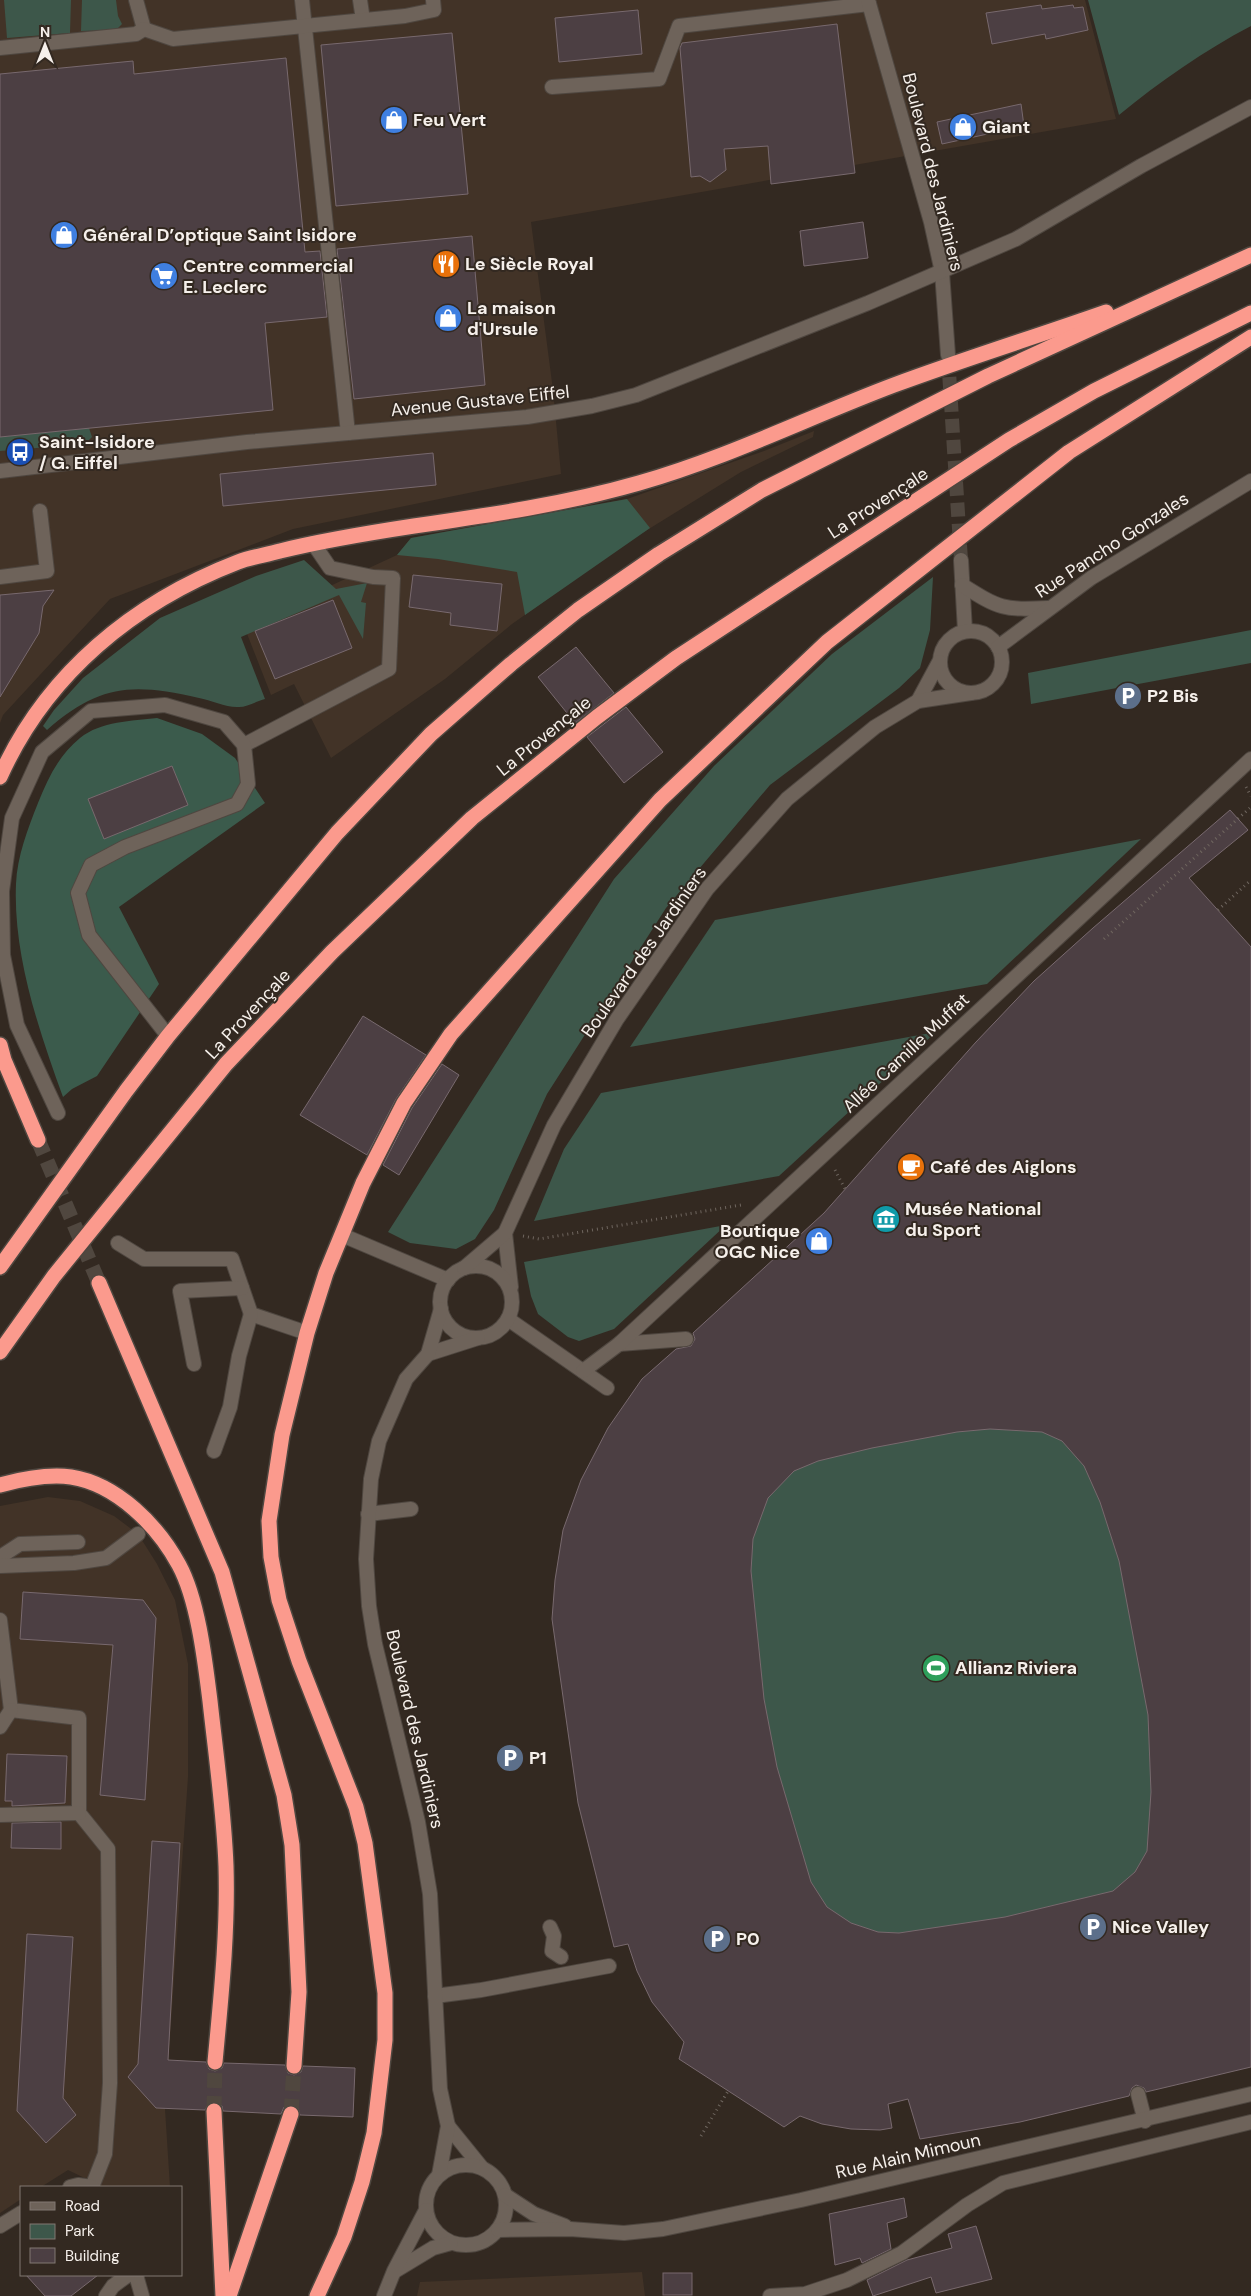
<svg xmlns="http://www.w3.org/2000/svg" width="1251" height="2296" viewBox="0 0 1251 2296" font-family="'DM Sans',sans-serif">
<style>
.built{fill:#423327}
.green{fill:#3d574a}
.forest{fill:#3b5b4c}
.building{fill:#4c3f43;stroke:#78696e;fill-rule:evenodd}
.lines{fill:none;stroke-linecap:round;stroke-linejoin:round}
.minor-tunnel{stroke:#50473f;stroke-width:14;stroke-dasharray:14 7;stroke-linecap:butt}
.motorway-tunnel{stroke:#50473f;stroke-width:15;stroke-dasharray:15 8;stroke-linecap:butt}
.service-casing{stroke:#4f4740;stroke-width:16}
.pedestrian-casing{stroke:#4f4740;stroke-width:16}
.minor-casing{stroke:#4f4740;stroke-width:16}
.tertiary-casing{stroke:#4f4740;stroke-width:16}
.motorway-casing{stroke:#4f4740;stroke-width:18}
.path{stroke:#6f665f;stroke-width:3;stroke-dasharray:1 4;stroke-linecap:butt}
.service{stroke:#6e635a;stroke-width:14}
.pedestrian{stroke:#6e635a;stroke-width:14}
.minor{stroke:#6e635a;stroke-width:14}
.tertiary{stroke:#6e635a;stroke-width:14}
.motorway{stroke:#fb9a8d;stroke-width:15}
.labels{text-anchor:middle;dominant-baseline:central;stroke-width:4;stroke-linejoin:round;paint-order:stroke}
.poi-label{font-size:18px;font-weight:bold;fill:#f6f0eb;stroke:#332921;text-anchor:start}
.street-label{font-size:18px;fill:#f6f0eb;stroke:#332921}
</style>
<rect width="100%" height="100%" fill="#332921"/>
<!-- built -->
<g class="built">
<polygon points="0,0 1085,0 1116,119 531,222 553,390 561,474 293,529 110,599 3,715 0,723"/>
<polygon points="814,431 813,437 741,472 631,540 512,624 445,679 331,758 294,684 271,695 244,626 397,555 411,538 627,499 764,451"/>
<polygon points="48,1497 80,1501 114,1516 138,1534 157,1564 175,1600 188,1664 188,1777 165,2109 170,2187 103,2187 68,2170 41,2187 21,2187 21,2199 0,2213 0,1506"/>
<polygon points="642,2272 645,2296 417,2296 420,2282"/>
</g>
<!-- green -->
<g class="green">
<polygon points="4,0 71,0 70,33 7,38"/>
<polygon points="82,0 116,0 118,16 122,24 116,30 81,31"/>
<path d="M1088,0H1251V26C1205,50 1159,82 1119,115Z"/>
<polygon points="89,428 92,437 85,444 0,451 0,437"/>
<path d="M304,560L336,589L367,583L361,602L366,603L363,639L339,595L241,637L265,699C257,701 247,707 239,707C227,708 211,700 199,698C132,683 100,684 47,730L43,726L54,710L83,678L160,618L256,576Z"/>
<polygon points="933,577 930,630 920,668 899,688 770,785 666,908 547,1094 494,1210 475,1239 456,1249 410,1243 388,1232 614,879 714,766 832,654"/>
<polygon points="1251,630 1251,663 1031,704 1028,673"/>
<polygon points="1141,839 987,984 630,1047 715,920"/>
<polygon points="936,1032 779,1176 534,1221 564,1149 601,1093"/>
<polygon points="726,1225 614,1329 579,1341 568,1337 538,1314 531,1296 524,1262"/>
<polygon points="1042,1291 1251,1952 834,2067 666,1402"/>
</g>
<!-- forest -->
<g class="forest">
<polygon points="627,499 650,528 525,615 517,572 438,559 397,555 411,538"/>
<path d="M157,718L202,734L235,758L265,803L119,907L159,984L97,1076L72,1089L63,1097C39,1031 13,955 16,884C17,857 28,828 38,803C48,778 59,755 80,738C101,721 132,721 157,718Z"/>
</g>
<!-- building -->
<g class="building">
<polygon points="1041,5 1042,9 1073,5 1074,8 1083,7 1088,30 1046,39 1045,34 992,44 986,13"/>
<polygon points="638,10 642,54 559,62 555,18"/>
<polygon points="837,24 855,173 771,184 768,146 724,149 726,170 710,182 700,176 691,177 680,48 682,43"/>
<polygon points="452,33 468,194 336,206 321,45"/>
<polygon points="286,58 305,252 320,251 327,317 265,323 273,410 0,437 0,74 133,61 134,74"/>
<polygon points="1021,104 1024,126 942,144 937,122"/>
<polygon points="863,222 868,258 804,266 800,231"/>
<polygon points="472,236 485,385 354,399 337,249"/>
<polygon points="433,453 436,485 223,506 220,474"/>
<polygon points="413,575 502,584 497,631 450,625 451,613 409,607"/>
<polygon points="54,590 43,606 39,633 0,697 0,595"/>
<polygon points="333,600 352,648 275,679 255,631"/>
<polygon points="576,647 614,693 575,723 538,677"/>
<polygon points="626,707 663,752 624,783 587,737"/>
<polygon points="172,766 188,805 104,839 88,799"/>
<path d="M1230,810L1248,830L1189,878L1251,947V2067L1146,2092L1144,2088L1136,2085L1132,2088L1129,2096L1020,2122L920,2139L908,2099L888,2104L892,2128L880,2130L851,2129L822,2124L800,2116L784,2127L679,2059L684,2042L652,2002L637,1971L628,1944L614,1947L578,1803L552,1619L555,1580L563,1530L581,1480L608,1428L642,1379L676,1349L691,1346L695,1339L693,1333L824,1213L976,1042L1034,981L1093,928ZM990,1429L1042,1432L1062,1441L1084,1466L1100,1502L1119,1561L1148,1715L1151,1792L1147,1851L1135,1872L1113,1891L1005,1917L899,1933L878,1932L851,1923L827,1907L811,1882L777,1767L764,1699L751,1571L753,1539L768,1498L794,1471L818,1461L872,1448L957,1432Z"/>
<polygon points="363,1016 426,1055 396,1099 367,1155 300,1115"/>
<polygon points="442,1064 459,1075 399,1175 383,1165 412,1108"/>
<polygon points="23,1592 143,1600 156,1618 145,1800 100,1795 113,1645 20,1639"/>
<polygon points="7,1754 67,1756 65,1803 12,1806 12,1801 5,1801"/>
<polygon points="61,1822 61,1849 11,1848 12,1823"/>
<polygon points="152,1841 180,1843 168,2060 206,2062 209,2069 215,2071 222,2068 224,2063 285,2065 288,2073 294,2075 301,2072 303,2066 355,2068 353,2117 300,2115 298,2108 290,2105 284,2107 281,2114 223,2111 222,2106 214,2102 209,2103 205,2110 156,2108 128,2077 138,2064"/>
<polygon points="27,1934 73,1937 63,2098 76,2115 46,2143 17,2111"/>
<polygon points="904,2198 907,2217 887,2223 891,2249 862,2263 860,2258 835,2265 829,2214"/>
<polygon points="976,2226 992,2279 936,2293 931,2277 873,2296 867,2280 907,2260 952,2248 948,2234"/>
<rect x="663" y="2273" width="29" height="22"/>
<polygon points="26,2275 98,2275 71,2296 45,2296"/>
</g>
<g class="lines">
<!-- minor-tunnel -->
<polyline class="minor-tunnel" points="948,356 961,560"/>
<!-- motorway-tunnel -->
<g class="motorway-tunnel">
<polyline points="38,1140 99,1283"/>
<polyline points="214,2111 215,2062"/>
<polyline points="291,2114 294,2066"/>
</g>
<defs>
<g id="service">
<polyline points="136,0 144,29"/>
<polyline points="302,0 348,433"/>
<polyline points="360,0 363,20"/>
<polyline points="144,29 173,39 405,16 434,10 433,0"/>
<polyline points="0,48 136,34 144,29"/>
<polyline points="552,87 659,79 679,26 869,4"/>
<polyline points="0,577 47,571 40,511"/>
<polyline points="244,745 389,669 393,578 373,577 330,568 313,543"/>
<polyline points="58,1113 17,1025 3,955 2,891 12,818 42,752 91,711 165,705 224,722 244,745 248,784 237,804 125,847 91,865 78,893 89,935 168,1036"/>
<polyline points="342,1235 448,1280"/>
<polyline points="118,1243 144,1259 232,1259 251,1314 307,1333"/>
<polyline points="508,1319 607,1388"/>
<polyline points="619,1344 686,1339"/>
<polyline points="194,1364 180,1291 242,1288"/>
<polyline points="214,1451 230,1407 239,1356 251,1314"/>
<polyline points="368,1514 411,1509"/>
<polyline points="0,1557 20,1544 78,1542"/>
<polyline points="0,1566 74,1563 106,1558 138,1534"/>
<polyline points="0,1620 11,1710 79,1718 79,1813 108,1849 110,2083 105,2154 92,2187"/>
<polyline points="0,1727 11,1710"/>
<polyline points="0,1815 79,1813"/>
<polyline points="550,1927 554,1936 552,1951 561,1957"/>
<polyline points="435,1996 481,1990 609,1966"/>
<polyline points="1138,2094 1145,2121"/>
<polyline points="70,2187 78,2185 92,2187"/>
<polyline points="0,2226 21,2213"/>
<polyline points="136,2275 142,2296"/>
<polyline points="106,2296 113,2286 128,2275"/>
<polyline points="770,2296 805,2294 847,2280 902,2253 967,2205 1003,2183 1251,2122"/>
</g>
<polyline id="pedestrian" points="583,1371 619,1344 1251,759"/>
<g id="minor">
<polyline points="942,272 948,355"/>
<polyline points="961,560 965,631"/>
<path d="M962,585C1000,609 1003,610 1048,608"/>
<circle cx="971" cy="662" r="31"/>
<polyline points="998,647 1091,578 1251,481"/>
<polyline points="918,701 939,662"/>
<polyline points="505,1233 511,1287"/>
<circle cx="476" cy="1302" r="36"/>
<polyline points="464,1268 505,1233 554,1125 617,1019 707,889 787,799 875,727 918,701 971,693"/>
<polyline points="428,1354 478,1338"/>
<polyline points="448,2126 482,2168"/>
<circle cx="466" cy="2205" r="40"/>
<polyline points="439,2175 448,2126 440,2089 430,1894 418,1822 375,1644 369,1606 366,1559 371,1479 379,1441 406,1379 428,1354 441,1309"/>
<polyline points="505,2195 534,2214 565,2226"/>
<polyline points="498,2230 570,2229 624,2233 663,2229 801,2200 1251,2094"/>
<polyline points="395,2271 433,2248 451,2243"/>
<polyline points="384,2296 394,2271 426,2210"/>
</g>
<g id="tertiary">
<polyline points="868,0 931,222 942,272"/>
<polyline points="0,471 247,442 527,417 592,406 636,395 868,303 1016,239 1141,166 1251,107"/>
</g>
<g id="motorway">
<path d="M0,777C46,674 134,602 238,562C251,557 266,555 280,551C324,540 368,533 414,526C490,515 566,504 639,483C727,458 809,417 894,385C964,359 1035,337 1106,312"/>
<polyline points="0,1045 4,1060 38,1140"/>
<polyline points="0,1267 126,1091 168,1036 337,833 431,734 511,664 578,610 659,554 762,490 988,376 1251,255"/>
<polyline points="99,1283 222,1572 284,1795 292,1845 299,1992 294,2066"/>
<polyline points="0,1352 54,1276 226,1064 332,952 472,818 597,717 676,658 1009,440 1094,391 1251,313"/>
<path d="M0,1485C22,1479 48,1474 71,1477C117,1484 158,1526 179,1565C198,1600 205,1661 210,1701C216,1756 224,1811 226,1866C228,1932 221,1997 215,2062"/>
<polyline points="214,2111 223,2296"/>
<polyline points="229,2296 291,2114"/>
<polyline points="317,2296 344,2237 362,2182 374,2133 385,2040 385,1993 365,1843 356,1807 299,1661 279,1600 271,1557 269,1521 282,1435 307,1333 326,1273 363,1183 404,1103 451,1034 660,800 827,642 1069,452 1251,337"/>
</g>
</defs>
<!-- service casing -->
<use href="#service" class="service-casing"/>
<!-- pedestrian casing -->
<use href="#pedestrian" class="pedestrian-casing"/>
<!-- minor casing -->
<use href="#minor" class="minor-casing"/>
<!-- tertiary casing -->
<use href="#tertiary" class="tertiary-casing"/>
<!-- motorway casing -->
<use href="#motorway" class="motorway-casing"/>
<!-- path -->
<g class="path">
<polyline points="1246,787 1251,796"/>
<polyline points="1218,910 1251,880"/>
<polyline points="1104,939 1251,807"/>
<polyline points="835,1170 845,1189"/>
<polyline points="523,1236 539,1239 741,1205"/>
<polyline points="701,2136 728,2091"/>
</g>
<!-- service -->
<use href="#service" class="service"/>
<!-- pedestrian -->
<use href="#pedestrian" class="pedestrian"/>
<!-- minor -->
<use href="#minor" class="minor"/>
<!-- tertiary -->
<use href="#tertiary" class="tertiary"/>
<!-- motorway -->
<use href="#motorway" class="motorway"/>
</g>
<!-- icons -->
<defs>
<symbol id="shop-disc" viewBox="-11 -11 22 22"><circle r="9.5" fill="#3f7fe0" stroke="#332921"/><path d="M-5-2.5h2.3a2.7 3.5 0 0 1 5.4 0H5L5.5 6h-11ZM-1.5-2.5h3a1.5 2.3 0 0 0-3 0Z" fill="#fff"/></symbol>
<symbol id="restaurant-disc" viewBox="-11 -11 22 22"><circle r="9.5" fill="#e8710a" stroke="#332921"/><path d="M-5-6h1v4h1v-4h1v4h1v-4h1v5L-1.5 .5V6h-2V.5L-5-1ZM5-6V6H3V1.5H1.5Q1.5-4 5-6Z" fill="#fff"/></symbol>
<symbol id="supermarket-disc" viewBox="-11 -11 22 22"><circle r="9.5" fill="#3f7fe0" stroke="#332921"/><path d="M-6-5.5h2.5l.6 2H6L4.5 2H-2.5L-4.4-4H-6ZM-1.5 3.2a1.3 1.3 0 1 0 .1 0ZM3 3.2a1.3 1.3 0 1 0 .1 0Z" fill="#fff"/></symbol>
<symbol id="bus-disc" viewBox="-11 -11 22 22"><circle r="9.5" fill="#1a4fb4" stroke="#332921"/><path d="M-5-6H5V4H4V6H2V4H-2V6H-4V4H-5ZM-3.5-4V0h7V-4ZM-3.5 1.2v1.5H-2V1.2ZM2 1.2v1.5H3.5V1.2Z" fill="#fff"/></symbol>
<symbol id="parking-disc" viewBox="-11 -11 22 22"><circle r="9.5" fill="#5c6f8a" stroke="#332921"/><path d="M-3.5-5.5H1a3.5 3.5 0 0 1 0 7H-1V5.5H-3.5ZM-1-3.4V-.6H.8a1.4 1.4 0 0 0 0-2.8Z" fill="#fff"/></symbol>
<symbol id="cafe-disc" viewBox="-11 -11 22 22"><circle r="9.5" fill="#e8710a" stroke="#332921"/><path d="M-5.5-4.5H6V0H3Q3 3.5 0 3.5H-2.5Q-5.5 3.5-5.5 0ZM3-3.2v2h1.7v-2ZM-6 4.5H4V6H-6Z" fill="#fff"/></symbol>
<symbol id="museum-disc" viewBox="-11 -11 22 22"><circle r="9.5" fill="#0f9aa8" stroke="#332921"/><path d="M0-6L6-3V-2H-6V-3ZM-5-1h2V3h-2ZM-1-1h2V3h-2ZM3-1h2V3H3ZM-6 4H6V6H-6Z" fill="#fff"/></symbol>
<symbol id="stadium-disc" viewBox="-11 -11 22 22"><circle r="9.5" fill="#2e9e5b" stroke="#332921"/><path d="M0-5a6.5 5 0 1 0 0 10a6.5 5 0 1 0 0-10ZM-3.5-1.8h7v3.6h-7Z" fill="#fff"/></symbol>
</defs>
<g fill-rule="evenodd">
<use href="#shop-disc" x="378" y="104" width="32" height="32"/>
<use href="#shop-disc" x="947" y="111" width="32" height="32"/>
<use href="#shop-disc" x="48" y="219" width="32" height="32"/>
<use href="#restaurant-disc" x="430" y="248" width="32" height="32"/>
<use href="#supermarket-disc" x="148" y="260" width="32" height="32"/>
<use href="#shop-disc" x="432" y="302" width="32" height="32"/>
<use href="#bus-disc" x="4" y="436" width="32" height="32"/>
<use href="#parking-disc" x="1112" y="680" width="32" height="32"/>
<use href="#cafe-disc" x="895" y="1151" width="32" height="32"/>
<use href="#museum-disc" x="870" y="1203" width="32" height="32"/>
<use href="#shop-disc" x="803" y="1225" width="32" height="32"/>
<use href="#stadium-disc" x="920" y="1652" width="32" height="32"/>
<use href="#parking-disc" x="494" y="1742" width="32" height="32"/>
<use href="#parking-disc" x="1077" y="1911" width="32" height="32"/>
<use href="#parking-disc" x="701" y="1923" width="32" height="32"/>
</g>
<g class="labels">
<!-- poi labels -->
<g class="poi-label">
<text x="413" y="120">Feu Vert</text>
<text x="982" y="127">Giant</text>
<text x="83" y="235">Général D’optique Saint Isidore</text>
<text x="465" y="264">Le Siècle Royal</text>
<text x="183" y="266">Centre commercial<tspan x="183" dy="21">E. Leclerc</tspan></text>
<text x="467" y="308">La maison<tspan x="467" dy="21">d'Ursule</tspan></text>
<text x="39" y="442">Saint-Isidore<tspan x="39" dy="21">/ G. Eiffel</tspan></text>
<text x="1147" y="696">P2 Bis</text>
<text x="930" y="1167">Café des Aiglons</text>
<text x="905" y="1209">Musée National<tspan x="905" dy="21">du Sport</tspan></text>
<text x="800" y="1231" text-anchor="end">Boutique<tspan x="800" dy="21">OGC Nice</tspan></text>
<text x="955" y="1668">Allianz Riviera</text>
<text x="529" y="1758">P1</text>
<text x="1112" y="1927">Nice Valley</text>
<text x="736" y="1939">P0</text>
</g>
<!-- street labels -->
<g class="street-label">
<text transform="translate(933 172) rotate(76)">Boulevard des Jardiniers</text>
<text transform="translate(480 401) rotate(-6)">Avenue Gustave Eiffel</text>
<text transform="translate(878 503) rotate(-33)">La Provençale</text>
<text transform="translate(1112 545) rotate(-33)">Rue Pancho Gonzales</text>
<text transform="translate(544 736) rotate(-39)">La Provençale</text>
<text transform="translate(644 952) rotate(-55)">Boulevard des Jardiniers</text>
<text transform="translate(248 1014) rotate(-47)">La Provençale</text>
<text transform="translate(906 1053) rotate(-43)">Allée Camille Muffat</text>
<text transform="translate(415 1729) rotate(77)">Boulevard des Jardiniers</text>
<text transform="translate(908 2156) rotate(-13)">Rue Alain Mimoun</text>
</g>
</g>
<!-- legend -->
<rect x="20" y="2186" width="162" height="90" fill="#332921" stroke="#817972"/>
<rect x="30" y="2202" width="25" height="8" fill="#6e635a" stroke="#817972"/>
<text x="65" y="2211" font-size="15" fill="#f6f0eb">Road</text>
<rect x="30" y="2224" width="25" height="15" fill="#3d574a" stroke="#817972"/>
<text x="65" y="2236" font-size="15" fill="#f6f0eb">Park</text>
<rect x="30" y="2248" width="25" height="15" fill="#4c3f43" stroke="#817972"/>
<text x="65" y="2261" font-size="15" fill="#f6f0eb">Building</text>
<!-- north arrow -->
<g transform="translate(45 45)" stroke="#332921" stroke-width="4" paint-order="stroke">
<path d="M0-4L9 19L0 12L-9 19Z" fill="#f6f0eb"/>
<text y="-8" font-size="14" font-weight="bold" text-anchor="middle" fill="#f6f0eb">N</text>
</g>
</svg>
